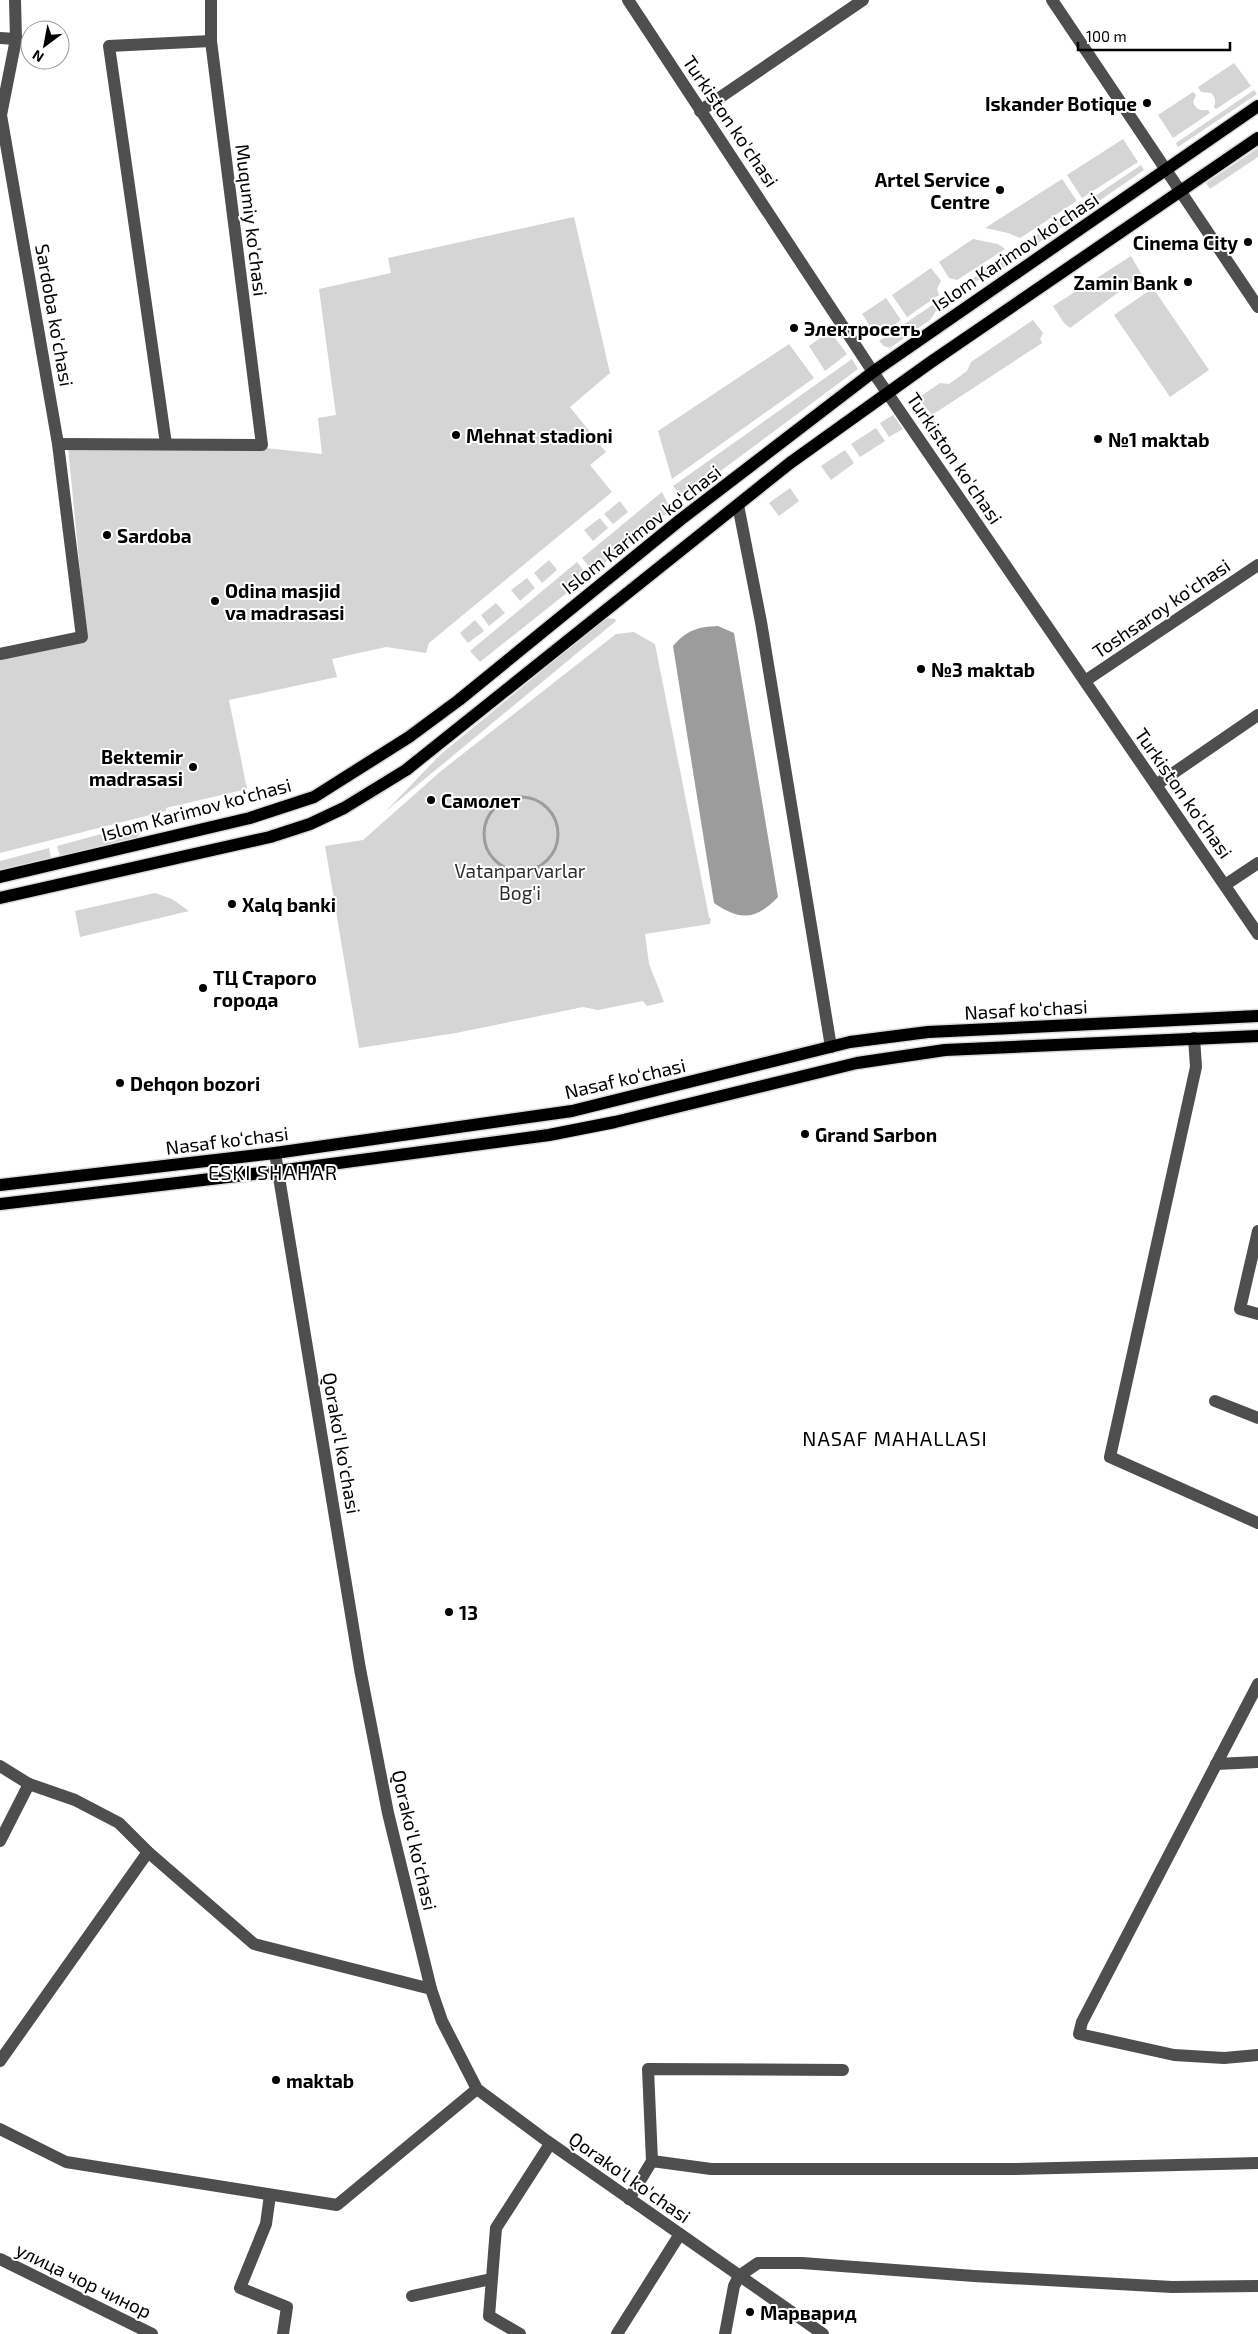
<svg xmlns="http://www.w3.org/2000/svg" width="1258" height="2334" viewBox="0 0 1258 2334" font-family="'Exo 2',sans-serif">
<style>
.green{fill:#d5d5d5}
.water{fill:#9c9c9c}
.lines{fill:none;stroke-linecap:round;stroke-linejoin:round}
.stream{stroke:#9c9c9c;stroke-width:3}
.major-casing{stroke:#dbdbdb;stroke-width:15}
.minor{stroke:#4e4e4e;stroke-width:12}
.major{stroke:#000;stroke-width:12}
.poi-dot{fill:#000;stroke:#fff;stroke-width:2}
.labels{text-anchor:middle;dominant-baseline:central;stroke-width:4;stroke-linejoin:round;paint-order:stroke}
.poi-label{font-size:19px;font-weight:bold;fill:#000;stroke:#fff;text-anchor:start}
.street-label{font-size:19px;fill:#000;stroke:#fff}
.park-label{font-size:19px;fill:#2c2c2c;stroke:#fff}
.neighbourhood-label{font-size:20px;letter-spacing:1px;fill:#000;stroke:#fff}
</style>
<rect width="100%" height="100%" fill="#fff"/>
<!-- green -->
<g class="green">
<path d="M1234,63L1251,86L1216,109L1214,107C1216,101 1216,98 1211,93L1201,92L1198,87Z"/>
<polygon points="1254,90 1257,94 1178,147 1176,143"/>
<path d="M1193,92L1196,95L1193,102C1196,109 1199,111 1208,110L1210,113L1173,138L1158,115Z"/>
<polygon points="1123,139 1138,162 1082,198 1067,175"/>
<polygon points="1258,148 1258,157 1210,189 1206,183"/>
<polygon points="1141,165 1144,170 989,277 963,285"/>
<polygon points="1062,179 1077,201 1020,238 1008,233 985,228"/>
<polygon points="574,217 610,373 570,407 606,452 590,465 612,492 429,643 426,653 386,647 332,659 337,677 229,700 247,789 166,808 166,811 0,853 0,659 87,641 68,447 257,447 322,454 318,418 336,415 319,289 391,273 388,258"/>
<polygon points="973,239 998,244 1005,249 957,280 949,278 939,262"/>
<polygon points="1131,256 1142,275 1070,328 1064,323 1053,306"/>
<polygon points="931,268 941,281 937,289 939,295 907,317 892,295"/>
<polygon points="1153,288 1209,370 1170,397 1114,315"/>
<polygon points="886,298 901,320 877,336 862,314"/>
<polygon points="943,298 945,300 940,305 930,320 890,348 884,346 879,341"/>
<polygon points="1033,320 1043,333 1040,339 1042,343 932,415 918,398 940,383 949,384 967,371 971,362"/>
<polygon points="830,331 847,354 825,371 809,346"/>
<polygon points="789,344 814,378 672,479 658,431"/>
<polygon points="852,359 858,369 683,499 673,486"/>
<polygon points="893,415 903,429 889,437 880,423"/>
<polygon points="876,428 885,441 860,457 851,444"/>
<polygon points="845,450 854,463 831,480 821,466"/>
<polygon points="790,488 799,501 779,516 769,503"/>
<polygon points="662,492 671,510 593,572 582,558"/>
<polygon points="620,501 628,512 613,524 604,514"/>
<polygon points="600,518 608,528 593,541 584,530"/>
<polygon points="549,560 557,570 542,583 534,573"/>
<polygon points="577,562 588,576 480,662 470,651"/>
<polygon points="527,578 535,588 520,601 511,590"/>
<polygon points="496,603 505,613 489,626 481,615"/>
<polygon points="606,618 615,619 616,621 386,811 441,754"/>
<polygon points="475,620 484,631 468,643 460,633"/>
<polygon points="634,632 655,644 709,917 711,919 710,924 645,934 649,964 664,1002 647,1006 643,1001 598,1010 583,1007 456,1033 359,1048 325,846 363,840 441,771 616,634"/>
<polygon points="145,822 147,826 137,837 60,856 57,846"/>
<polygon points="49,848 51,858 0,870 0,861"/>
<polygon points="155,893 172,899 189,911 80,937 75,911"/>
</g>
<!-- water -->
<path class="water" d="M718,626L734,633L778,897C756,920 740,921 714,903L673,646C687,630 697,627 718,626Z"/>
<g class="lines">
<!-- stream -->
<circle class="stream" cx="521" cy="834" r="37"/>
<defs>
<g id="major">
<polyline points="0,877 250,818 314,797 409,737 459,700 680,520 873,372 1258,106"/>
<polyline points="0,898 270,837 310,824 344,808 406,770 790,463 931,362 1258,138"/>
<polyline points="0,1185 275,1153 572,1111 850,1042 928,1032 1258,1016"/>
<polyline points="0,1204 278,1171 549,1135 615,1122 857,1063 945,1050 1258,1036"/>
</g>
</defs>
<!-- major casing -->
<use href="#major" class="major-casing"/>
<!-- minor -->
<g class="minor">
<polyline points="628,0 873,372 1258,934"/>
<polyline points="1052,0 1258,307"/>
<polyline points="0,38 16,39"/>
<polyline points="700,111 863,0"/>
<polyline points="58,444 262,445 211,41 211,0"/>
<polyline points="166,444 109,46 211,41"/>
<polyline points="738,505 761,622 831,1047"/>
<polyline points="0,654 82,637 58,444 1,115 16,39 15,0"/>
<polyline points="1085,681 1258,565"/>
<polyline points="1156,785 1258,715"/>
<polyline points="1225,885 1258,863"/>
<polyline points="1194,1038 1196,1067 1110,1457 1258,1523"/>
<polyline points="275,1153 360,1669 388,1813 431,1989 442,2021 477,2089 547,2141 823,2334"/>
<polyline points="1258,1231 1240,1309 1258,1314"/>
<polyline points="1215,1401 1258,1418"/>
<polyline points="1258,1684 1082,2022 1079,2034 1174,2055 1224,2058 1258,2055"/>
<polyline points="1216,1764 1258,1762"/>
<polyline points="0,1766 29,1784 75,1800 119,1823 148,1852 254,1944 431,1989"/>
<polyline points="0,1841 29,1784"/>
<polyline points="0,2061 148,1852"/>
<polyline points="0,2129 66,2162 337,2205 477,2089"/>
<polyline points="652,2161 648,2069 843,2070"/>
<polyline points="270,2195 266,2224 240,2288 287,2307 283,2334"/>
<polyline points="629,2199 652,2161 711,2169 1015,2169 1258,2163"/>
<polyline points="0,2259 152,2334"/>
<polyline points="412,2296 491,2279"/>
<polyline points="520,2334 489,2316 496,2228 550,2144"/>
<polyline points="617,2334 680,2234"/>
<polyline points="725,2334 734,2286 739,2276 758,2263 802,2263 974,2276 1172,2287 1258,2286"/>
</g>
<!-- major -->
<use href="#major" class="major"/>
</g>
<!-- markers -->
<g class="poi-dot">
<circle cx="1147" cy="103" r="5"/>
<circle cx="1000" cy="190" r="5"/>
<circle cx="1248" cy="242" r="5"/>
<circle cx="1188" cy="282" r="5"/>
<circle cx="794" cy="328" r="5"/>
<circle cx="456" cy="435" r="5"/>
<circle cx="1098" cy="439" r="5"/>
<circle cx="107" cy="535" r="5"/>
<circle cx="215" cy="601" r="5"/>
<circle cx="921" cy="669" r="5"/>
<circle cx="193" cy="767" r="5"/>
<circle cx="431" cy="800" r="5"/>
<circle cx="232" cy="904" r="5"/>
<circle cx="203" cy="988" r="5"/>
<circle cx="120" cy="1083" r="5"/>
<circle cx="805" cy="1134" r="5"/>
<circle cx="449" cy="1612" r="5"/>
<circle cx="276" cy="2080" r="5"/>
<circle cx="750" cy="2312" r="5"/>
</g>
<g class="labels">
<!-- poi labels -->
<g class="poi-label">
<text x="1137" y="103" text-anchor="end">Iskander Botique</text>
<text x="990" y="179" text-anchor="end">Artel Service<tspan x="990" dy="22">Centre</tspan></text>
<text x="1238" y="242" text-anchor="end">Cinema City</text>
<text x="1178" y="282" text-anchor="end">Zamin Bank</text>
<text x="804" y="328">Электросеть</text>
<text x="466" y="435">Mehnat stadioni</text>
<text x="1108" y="439">№1 maktab</text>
<text x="117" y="535">Sardoba</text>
<text x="225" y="590">Odina masjid<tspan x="225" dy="22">va madrasasi</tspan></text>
<text x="931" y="669">№3 maktab</text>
<text x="183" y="756" text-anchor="end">Bektemir<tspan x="183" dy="22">madrasasi</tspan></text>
<text x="441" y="800">Самолет</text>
<text x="242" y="904">Xalq banki</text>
<text x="213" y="977">ТЦ Старого<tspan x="213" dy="22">города</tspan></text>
<text x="130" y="1083">Dehqon bozori</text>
<text x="815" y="1134">Grand Sarbon</text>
<text x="459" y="1612">13</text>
<text x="286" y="2080">maktab</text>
<text x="760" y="2312">Марварид</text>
</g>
<!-- street labels -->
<g class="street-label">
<text transform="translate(731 121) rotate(56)">Turkiston ko'chasi</text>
<text transform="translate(252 220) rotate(83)">Muqumiy ko'chasi</text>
<text transform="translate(1015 251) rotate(-34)">Islom Karimov ko‘chasi</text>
<text transform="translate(55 315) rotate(80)">Sardoba ko'chasi</text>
<text transform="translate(955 458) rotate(56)">Turkiston ko'chasi</text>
<text transform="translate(641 529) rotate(-38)">Islom Karimov ko‘chasi</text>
<text transform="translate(1161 608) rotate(-34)">Toshsaroy ko'chasi</text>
<text transform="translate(1184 793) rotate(55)">Turkiston ko'chasi</text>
<text transform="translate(196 809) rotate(-15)">Islom Karimov ko‘chasi</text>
<text transform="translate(1026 1009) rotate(-3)">Nasaf ko‘chasi</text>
<text transform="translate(625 1078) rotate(-13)">Nasaf ko‘chasi</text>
<text transform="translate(227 1140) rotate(-7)">Nasaf ko‘chasi</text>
<text transform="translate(342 1443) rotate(80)">Qorako'l ko'chasi</text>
<text transform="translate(415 1840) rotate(77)">Qorako'l ko'chasi</text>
<text transform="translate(630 2177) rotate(35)">Qorako'l ko'chasi</text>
<text transform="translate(84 2280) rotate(26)">улица чор чинор</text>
</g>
<!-- park labels -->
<g class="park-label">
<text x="520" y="870">Vatanparvarlar<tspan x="520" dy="22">Bog'i</tspan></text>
</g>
<!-- neighbourhood labels -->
<g class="neighbourhood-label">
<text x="273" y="1172">ESKI SHAHAR</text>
<text x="895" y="1438">NASAF MAHALLASI</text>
</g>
</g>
<!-- north arrow -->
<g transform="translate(45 45) rotate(212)"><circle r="24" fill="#ffffff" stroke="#999999"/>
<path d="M0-4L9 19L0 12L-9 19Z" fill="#000000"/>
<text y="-8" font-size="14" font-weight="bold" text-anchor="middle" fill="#000000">N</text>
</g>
<!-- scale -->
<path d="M1078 42v8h152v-8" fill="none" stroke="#000000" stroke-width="2.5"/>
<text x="1086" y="42" font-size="15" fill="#000000" stroke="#ffffff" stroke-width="4" paint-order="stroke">100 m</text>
</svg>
